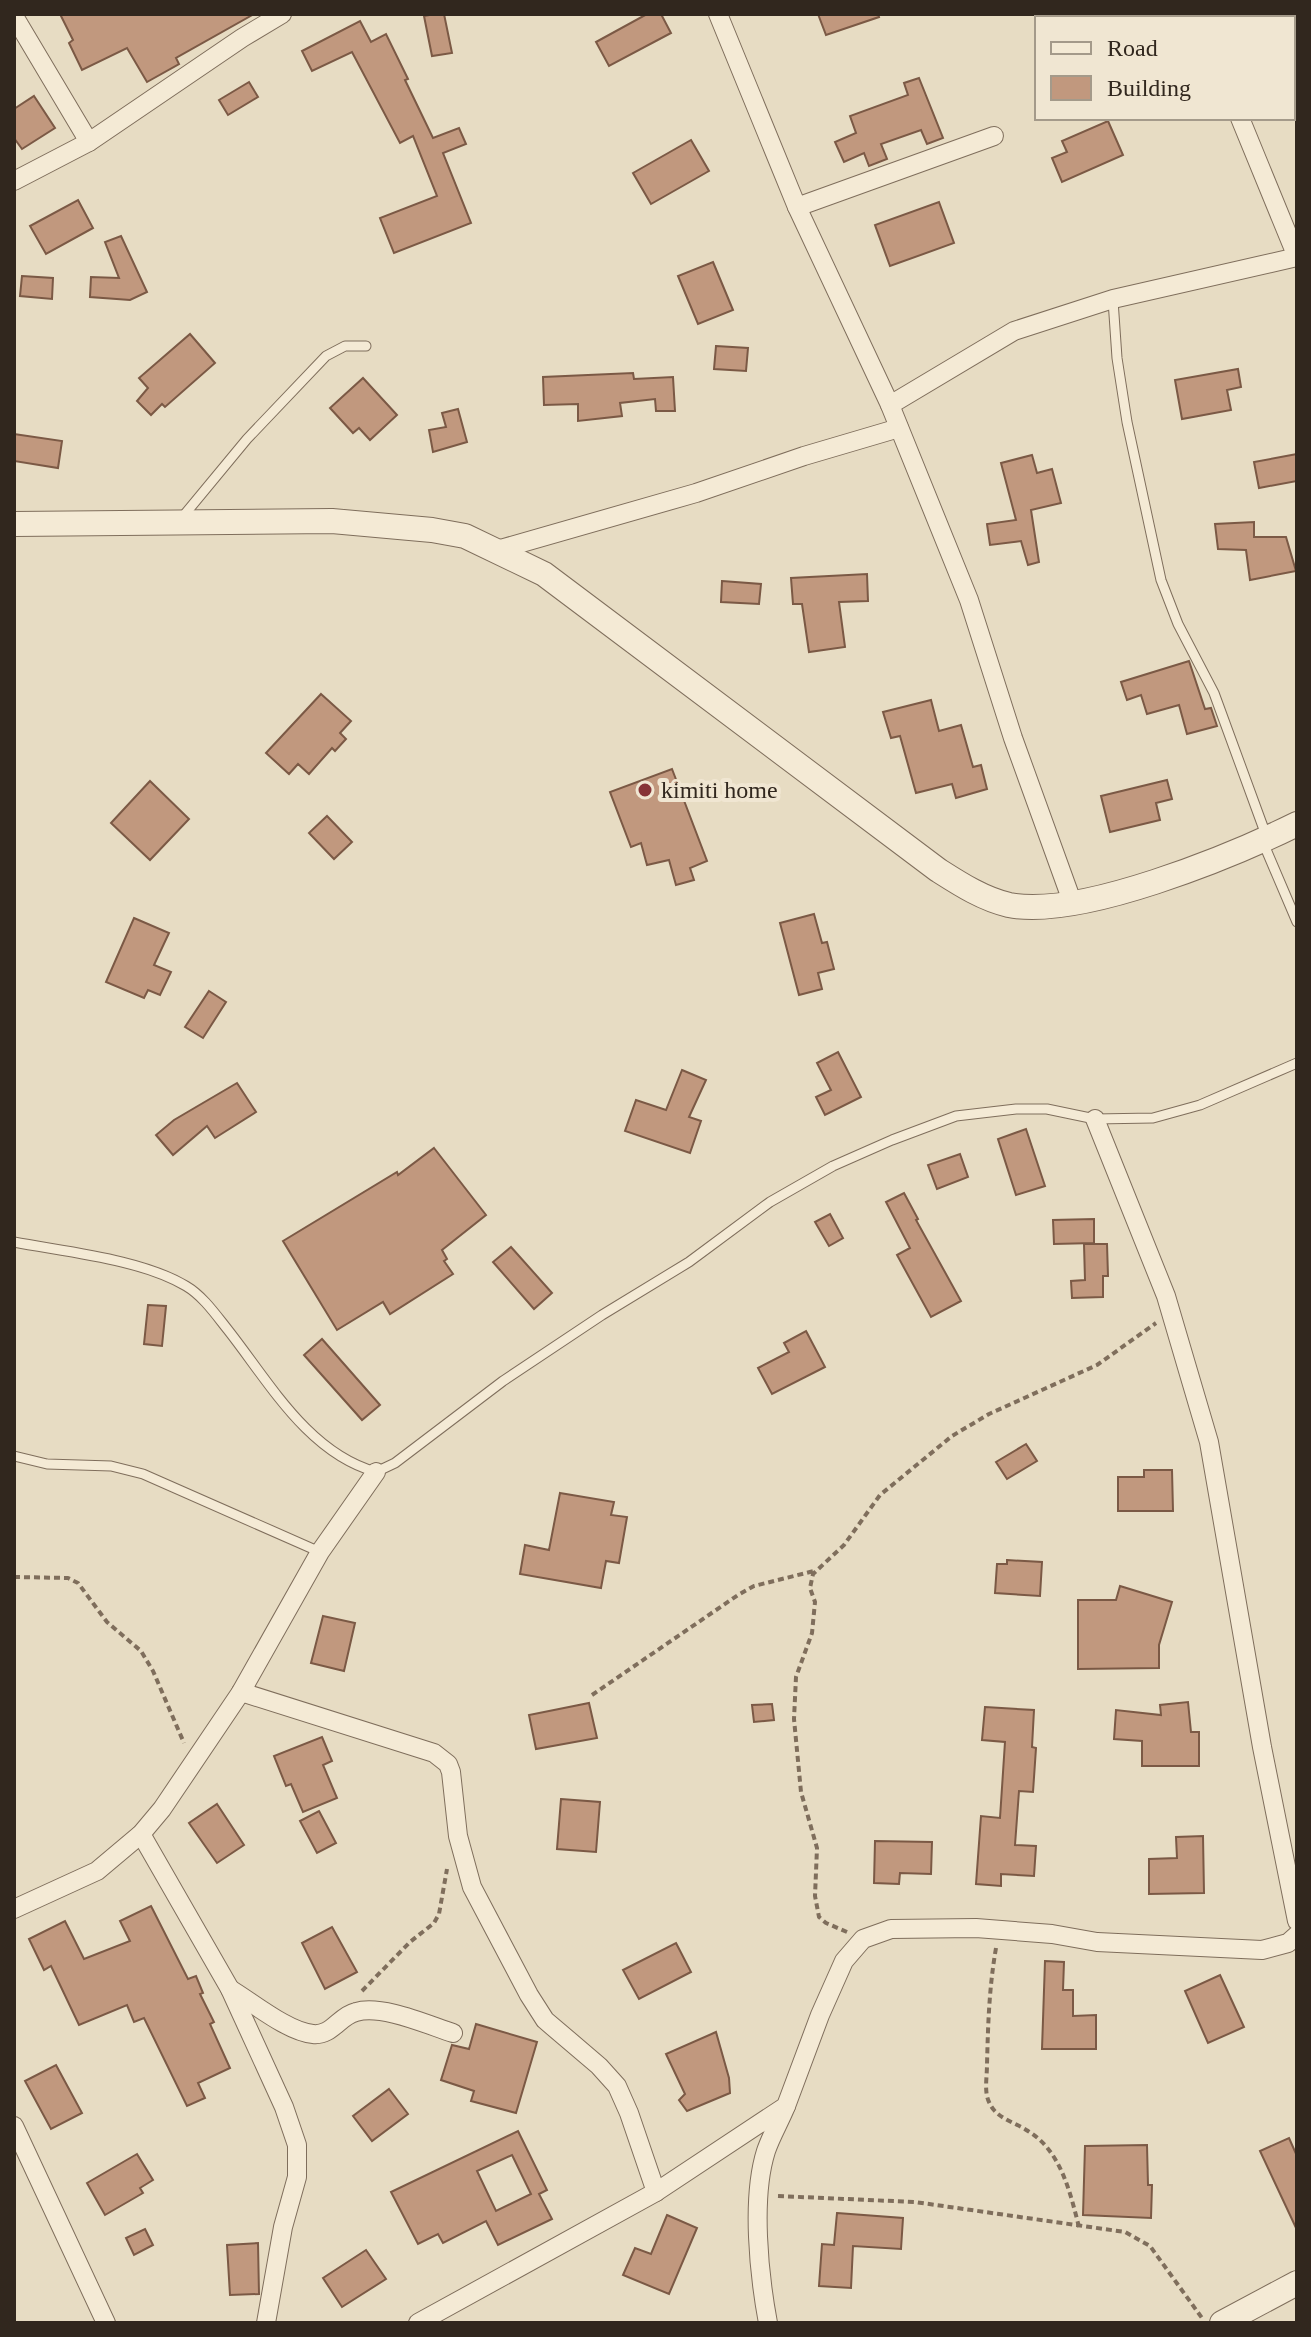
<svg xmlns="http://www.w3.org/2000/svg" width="1311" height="2337" viewBox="0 0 1311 2337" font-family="'Times New Roman',serif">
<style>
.building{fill:#c1987e;stroke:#7b5945;stroke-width:2;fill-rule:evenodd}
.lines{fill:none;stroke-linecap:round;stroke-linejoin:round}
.service-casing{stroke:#7f6e5c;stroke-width:11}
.minor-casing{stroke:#7f6e5c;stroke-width:20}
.tertiary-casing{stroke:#7f6e5c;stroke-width:26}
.path{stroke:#7f6e5c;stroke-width:4;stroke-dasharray:6 4;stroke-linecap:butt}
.service{stroke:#f4ead5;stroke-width:9}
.minor{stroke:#f4ead5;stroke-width:18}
.tertiary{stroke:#f4ead5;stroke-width:24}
.poi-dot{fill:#873437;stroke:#f0e6d2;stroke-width:3}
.labels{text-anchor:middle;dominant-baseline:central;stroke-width:8;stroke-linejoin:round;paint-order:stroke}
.poi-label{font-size:24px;fill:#31271e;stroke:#f0e6d2;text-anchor:start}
</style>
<rect width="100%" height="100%" fill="#e7dcc3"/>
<!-- building -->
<g class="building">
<polygon points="60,14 254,14 176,58 179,64 147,82 127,48 82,70 69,43 73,40"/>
<polygon points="435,14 444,14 452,53 432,56 424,16"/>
<polygon points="647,14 661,14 671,33 609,66 596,42"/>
<polygon points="818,14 878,14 879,17 826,35"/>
<polygon points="360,21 371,42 386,34 408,79 405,80 433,138 459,128 466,144 443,153 471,223 394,253 380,218 437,196 413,136 400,143 352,52 312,71 302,51"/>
<polygon points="919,78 943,138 927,144 921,130 881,144 887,159 869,166 864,153 844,162 835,142 856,133 850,116 908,95 904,83"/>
<polygon points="249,82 258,97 228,115 219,100"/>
<polygon points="34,96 55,128 22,149 14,138 14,109"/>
<polygon points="1108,121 1123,155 1062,182 1052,158 1067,152 1062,141"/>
<polygon points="691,140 709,171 651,204 633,173"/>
<polygon points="78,200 93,228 46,254 30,226"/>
<polygon points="939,202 954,243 890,266 875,225"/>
<polygon points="121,236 147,292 130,300 90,297 91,277 119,278 105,242"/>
<polygon points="713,262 733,310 698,324 678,276"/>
<polygon points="22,276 53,278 52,299 20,296"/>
<polygon points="190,334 215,363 165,407 162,404 151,415 137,401 148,388 139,378"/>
<polygon points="716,346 748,348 746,371 714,369"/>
<polygon points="1238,369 1241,387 1227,390 1231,410 1182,419 1175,380"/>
<polygon points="633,373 634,379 673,377 675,411 656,411 655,399 620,403 622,416 578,421 578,404 544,405 543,377"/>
<polygon points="363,378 397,415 370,440 359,428 353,433 330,408"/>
<polygon points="458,409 467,442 433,452 429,430 446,427 442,413"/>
<polygon points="14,434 62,441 58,468 14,461"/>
<polygon points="1297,454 1297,481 1259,488 1254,462"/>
<polygon points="1032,455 1037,473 1052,469 1061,503 1031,510 1039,562 1028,565 1021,541 990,545 987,524 1016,520 1001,463"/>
<polygon points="1254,522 1254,537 1286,537 1296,571 1250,580 1246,550 1218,549 1215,524"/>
<polygon points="867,574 868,601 839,602 845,647 809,652 802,604 793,604 791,578"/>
<polygon points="722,581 761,584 759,604 721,602"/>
<polygon points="1189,661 1205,709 1211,708 1217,726 1187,734 1179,705 1147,714 1141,695 1127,700 1121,682"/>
<polygon points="321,694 351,721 340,733 346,739 335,751 332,748 309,774 298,764 289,774 266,753"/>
<polygon points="931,700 939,731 961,725 973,767 981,765 987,789 956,798 952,784 916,793 900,736 891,738 883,712"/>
<polygon points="672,769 707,861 690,868 694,880 676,885 669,860 647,865 641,843 631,847 610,792"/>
<polygon points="1167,780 1172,799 1156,803 1160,820 1110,832 1101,796"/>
<polygon points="150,781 189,819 150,860 111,823"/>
<polygon points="327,816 352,842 334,859 309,833"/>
<polygon points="814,914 822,943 827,942 834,969 818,973 822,989 799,995 780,923"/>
<polygon points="134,918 169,933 154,965 171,972 160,995 148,990 144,998 106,982"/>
<polygon points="209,991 226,1002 203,1038 185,1027"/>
<polygon points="838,1052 861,1097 825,1115 816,1097 831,1090 817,1063"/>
<polygon points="682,1070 706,1080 689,1117 701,1121 690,1153 625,1131 636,1100 666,1110"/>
<polygon points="237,1083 256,1112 215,1138 207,1126 173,1155 156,1135 174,1120"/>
<polygon points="1026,1129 1045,1186 1016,1195 998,1139"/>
<polygon points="434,1148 486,1215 442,1250 447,1259 444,1261 453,1274 390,1314 383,1302 337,1330 283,1241 397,1172 398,1175"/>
<polygon points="960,1154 968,1177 937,1189 928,1165"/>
<polygon points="904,1193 918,1219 916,1220 961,1301 931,1317 897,1255 910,1248 886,1202"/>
<polygon points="830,1214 843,1238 829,1246 815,1222"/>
<polygon points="1094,1219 1094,1243 1054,1244 1053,1220"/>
<polygon points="1084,1244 1107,1244 1108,1276 1103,1276 1103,1297 1072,1298 1071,1281 1085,1280"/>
<polygon points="511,1247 552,1293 534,1309 493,1262"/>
<polygon points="148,1305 166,1306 162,1346 144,1344"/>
<polygon points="806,1331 825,1367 772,1394 758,1368 789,1352 784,1343"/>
<polygon points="322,1339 380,1405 362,1420 304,1355"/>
<polygon points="1026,1444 1037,1461 1007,1479 996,1462"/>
<polygon points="1144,1470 1172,1470 1173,1511 1118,1511 1118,1477 1144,1477"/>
<polygon points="560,1493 614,1502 611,1515 627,1517 619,1563 606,1561 601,1588 520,1574 525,1545 549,1550"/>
<polygon points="1007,1560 1042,1562 1040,1596 995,1593 997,1564 1007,1564"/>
<polygon points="1120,1586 1172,1602 1159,1645 1159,1668 1078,1669 1078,1600 1116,1600"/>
<polygon points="323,1616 355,1623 344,1671 311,1663"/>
<polygon points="1188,1702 1191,1732 1199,1732 1199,1766 1142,1766 1142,1741 1114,1739 1116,1710 1161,1715 1160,1705"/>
<polygon points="589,1703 597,1738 536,1749 529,1715"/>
<polygon points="772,1704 774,1720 754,1722 752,1705"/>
<polygon points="985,1707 1034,1710 1032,1747 1036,1748 1033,1792 1019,1791 1015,1845 1036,1846 1034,1876 1001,1874 1001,1886 976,1884 981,1816 1000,1818 1005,1742 982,1740"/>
<polygon points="322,1737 332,1761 323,1765 337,1798 303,1812 291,1784 286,1786 274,1756"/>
<polygon points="561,1799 600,1802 596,1852 557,1849"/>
<polygon points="217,1804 244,1845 217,1863 189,1823"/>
<polygon points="319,1811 336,1843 317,1853 300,1821"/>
<polygon points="1203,1836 1204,1893 1149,1894 1149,1859 1177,1858 1176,1837"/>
<polygon points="875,1841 932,1842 931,1874 900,1873 899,1884 874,1883"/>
<polygon points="151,1906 188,1979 196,1976 203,1993 200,1994 214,2022 210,2024 230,2068 198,2083 205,2098 187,2106 144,2018 134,2022 127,2005 79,2025 51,1966 44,1970 29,1939 65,1921 84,1959 130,1941 120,1921"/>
<polygon points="332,1927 357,1972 325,1989 302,1943"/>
<polygon points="676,1943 691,1972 639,1999 623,1970"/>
<polygon points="1045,1961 1064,1962 1063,1990 1073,1990 1073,2016 1096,2015 1096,2049 1042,2049"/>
<polygon points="1220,1975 1244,2027 1208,2043 1185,1991"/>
<polygon points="476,2024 537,2042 516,2113 471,2101 474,2091 441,2080 452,2045 469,2049"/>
<polygon points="716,2032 729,2078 730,2093 687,2111 679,2100 685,2094 666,2054"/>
<polygon points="56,2065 82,2113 51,2129 25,2081"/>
<polygon points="389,2089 408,2114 372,2141 353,2116"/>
<path d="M518,2131L547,2190L539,2194L552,2219L498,2245L486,2221L443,2243L438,2234L418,2244L391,2192ZM512,2155L531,2194L496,2211L477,2171Z"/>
<polygon points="1289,2138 1297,2156 1297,2230 1260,2151"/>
<polygon points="1147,2145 1148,2185 1152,2185 1151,2218 1083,2215 1085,2146"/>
<polygon points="137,2154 153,2180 140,2188 143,2193 105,2215 87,2183"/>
<polygon points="837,2213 903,2218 901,2249 853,2246 851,2288 819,2286 822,2244 834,2245"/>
<polygon points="667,2215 697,2228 669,2294 623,2275 635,2248 651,2254"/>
<polygon points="145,2229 153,2245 134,2255 126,2238"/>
<polygon points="258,2243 259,2294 230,2295 227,2245"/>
<polygon points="366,2250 386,2279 342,2307 323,2278"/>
</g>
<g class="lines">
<defs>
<g id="service">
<polyline points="1113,300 1117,358 1127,422 1161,580 1178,624 1214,693 1266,835"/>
<polyline points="180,520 247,439 326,356 345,346 366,346"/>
<polyline points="1262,840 1297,922"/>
<path d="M14,1242C66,1252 141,1259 186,1286C203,1296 216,1315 228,1330C269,1382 308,1453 376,1472L395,1463L503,1381L602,1315L689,1262L770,1202L833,1166L892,1140L956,1116L1016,1109H1047L1095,1119L1153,1118L1200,1105L1297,1063"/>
<polyline points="14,1456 47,1464 111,1466 143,1474 320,1552"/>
</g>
<g id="minor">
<polyline points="718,14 797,207 890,405 969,600 1013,738 1073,904"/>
<polyline points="1199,14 1200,18"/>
<polyline points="14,16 89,142"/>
<polyline points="1293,98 1297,96"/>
<polyline points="14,181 89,142 242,38 282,14"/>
<polyline points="797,207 994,136"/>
<polyline points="890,405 1014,331 1113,299 1297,257 1240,118"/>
<polyline points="497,550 696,493 804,456 899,428"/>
<polyline points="1095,1119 1166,1296 1209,1442 1262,1747 1297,1921"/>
<polyline points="241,1692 434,1753 448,1764 451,1772 458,1836 472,1887 529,1995 545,2020 599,2066 617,2086 629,2113 656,2192"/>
<polyline points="141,1834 230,1989 284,2107 297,2145 297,2177 283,2227 266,2323"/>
<polyline points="14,1909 97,1871 141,1834 162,1809 241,1692 320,1552 376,1472"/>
<path d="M230,1989C252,2002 288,2032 313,2034C332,2036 339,2016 356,2012C381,2004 428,2025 453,2033"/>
<polyline points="14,2126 106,2323"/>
<polyline points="418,2323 656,2192 786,2106 820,2015 844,1961 863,1939 891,1929 976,1928 1052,1934 1097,1942 1262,1950 1288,1943 1297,1935"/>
<path d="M768,2323C759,2275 751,2198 766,2151C771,2136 780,2121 786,2106"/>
</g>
<g id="tertiary">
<path d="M14,524L332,521L432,530L465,536L544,574L938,870C960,884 983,899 1009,905C1080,919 1232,856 1297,824"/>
<polyline points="1222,2323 1297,2283"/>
</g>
</defs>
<!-- service casing -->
<use href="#service" class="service-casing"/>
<!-- minor casing -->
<use href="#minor" class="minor-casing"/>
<!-- tertiary casing -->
<use href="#tertiary" class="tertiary-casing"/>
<!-- path -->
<g class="path">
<polyline points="14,1577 68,1578 78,1583 107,1622 141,1651 153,1671 184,1743"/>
<polyline points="592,1695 738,1595 754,1586 814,1571"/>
<polyline points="847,1932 826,1923 819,1917 815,1896 817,1848 801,1792 794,1719 796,1677 812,1633 815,1602 810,1588 813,1574 844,1545 880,1495 952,1436 989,1414 1097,1365 1156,1323"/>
<path d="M996,1948C989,1988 988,2025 987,2065C987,2077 984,2092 989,2102C996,2119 1015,2122 1028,2131C1061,2151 1070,2192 1079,2227"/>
<polyline points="362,1991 410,1942 434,1923 439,1914 447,1869"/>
<polyline points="778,2196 915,2202 1125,2232 1150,2246 1202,2318"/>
</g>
<!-- service -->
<use href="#service" class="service"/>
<!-- minor -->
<use href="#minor" class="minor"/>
<!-- tertiary -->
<use href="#tertiary" class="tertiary"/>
</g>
<!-- markers -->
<circle class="poi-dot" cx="645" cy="790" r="8"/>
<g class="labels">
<!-- poi labels -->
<g class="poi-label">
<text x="661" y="790">kimiti home</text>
</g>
</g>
<!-- border -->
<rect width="1311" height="2337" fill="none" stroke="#31271e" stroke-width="32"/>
<!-- legend -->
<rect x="1035" y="16" width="260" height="104" fill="#f0e6d2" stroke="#a49a8a" stroke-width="2"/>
<rect x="1051" y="42" width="40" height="12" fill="#f4ead5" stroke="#a49a8a" stroke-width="2"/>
<text x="1107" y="56" font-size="24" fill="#31271e">Road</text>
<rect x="1051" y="76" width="40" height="24" fill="#c1987e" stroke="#a49a8a" stroke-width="2"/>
<text x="1107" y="96" font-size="24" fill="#31271e">Building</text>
</svg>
